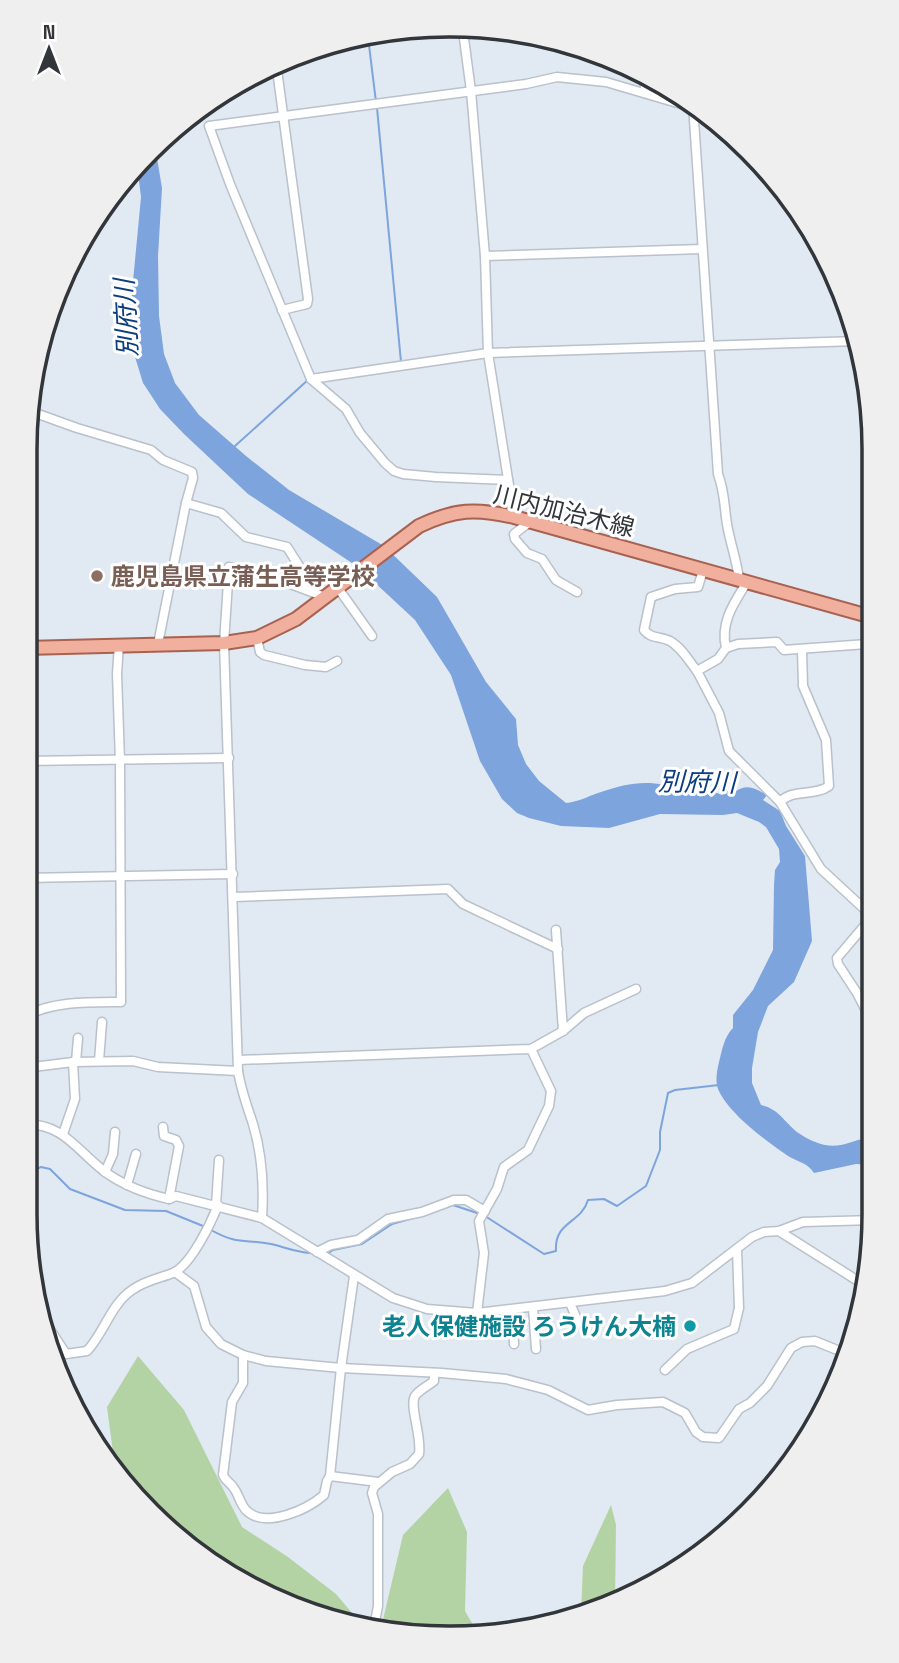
<svg xmlns="http://www.w3.org/2000/svg" width="899" height="1663" viewBox="0 0 899 1663" font-family="'Space Grotesk','Noto Sans JP',sans-serif">
<style>
.green{fill:#b4d3a5}
.water{fill:#7da4dc}
.lines{fill:none;stroke-linecap:round;stroke-linejoin:round}
.stream{stroke:#7da4dc;stroke-width:2}
.minor-casing{stroke:#b9c1cb;stroke-width:11}
.primary-casing{stroke:#a86250;stroke-width:16}
.minor{stroke:#fff;stroke-width:8}
.primary{stroke:#f1b09e;stroke-width:12}
.education-dot{fill:#8d6e63;stroke:#fff;stroke-width:2.5}
.culture-dot{fill:#0f9aa8;stroke:#fff;stroke-width:2.5}
.labels{text-anchor:middle;dominant-baseline:central;stroke-width:6;stroke-linejoin:round;paint-order:stroke}
.street-label{font-size:24px;fill:#323539;stroke:#fff}
.education-label{font-size:24px;font-weight:bold;fill:#785e54;stroke:#fff;text-anchor:start}
.culture-label{font-size:24px;font-weight:bold;fill:#0d838f;stroke:#fff;text-anchor:end}
.water-label{font-size:26px;font-style:italic;fill:#0b3e81;stroke:#fff}
.rim{fill:none;stroke:#323539;stroke-width:3.5}
</style>
<rect width="100%" height="100%" fill="#e1e9f3"/>
<!-- green -->
<g class="green">
<polygon points="138,1356 184,1410 242,1527 288,1557 336,1594 363,1626 340,1624 214,1567 116,1475 107,1407"/>
<polygon points="448,1488 467,1532 465,1611 480,1637 381,1628 403,1535"/>
<polygon points="611,1505 616,1525 615,1604 581,1613 583,1566"/>
</g>
<!-- water -->
<path class="water" d="M156,152L162,188L158,256L159,316L164,354L175,383L199,415L246,456L289,490L384,546L437,597L486,682L516,719L518,745L526,764L539,781L566,803C577,802 587,797 598,793C633,781 651,779 687,791L693,788L698,791L705,788L722,795L726,791L734,792C747,783 755,788 767,795L763,800L780,811L786,826L805,856L812,941L794,982L768,1006L758,1032L752,1068V1083L761,1105C780,1109 785,1124 800,1134C807,1139 817,1143 825,1145C843,1149 856,1137 873,1138V1165L856,1164L814,1173C808,1163 798,1162 788,1156C765,1140 729,1114 718,1089C715,1080 717,1071 719,1062C722,1050 724,1037 733,1028V1015L753,990L773,950L774,885L775,870L780,862L779,849L766,827L759,822L737,813L723,815L660,814L609,828L561,826L529,818L517,813L502,799L480,761L451,675L415,620L358,567L248,494L184,434L160,409L149,392L143,383L132,347V292L141,197L138,173Z"/>
<g class="lines">
<!-- stream -->
<g class="stream">
<polyline points="368,37 376,102"/>
<polyline points="313,376 401,362 377,108"/>
<polyline points="235,446 309,379"/>
<polyline points="25,1174 41,1167 50,1169 70,1189 125,1210 166,1211 203,1226"/>
<polyline points="442,1209 453,1205 480,1214"/>
<path d="M485,1216L544,1254L556,1251C554,1221 581,1224 588,1200L604,1199L617,1206L646,1186L660,1150V1132L668,1093L675,1090L719,1085"/>
<path d="M211,1230C238,1245 244,1239 271,1244C284,1247 296,1252 310,1253"/>
<polyline points="327,1254 333,1250 362,1244 392,1224 424,1215"/>
</g>
<defs>
<g id="minor">
<polyline points="463,31 471,91 485,256 488,353 514,517"/>
<polyline points="277,70 308,299 307,304 282,310"/>
<polyline points="643,75 646,93"/>
<path d="M693,105L718,474C725,493 724,506 727,524C730,543 737,560 739,580"/>
<polyline points="485,256 702,249"/>
<polyline points="311,379 488,353 858,341"/>
<polyline points="27,410 77,428 151,450 163,460 192,472 193,478 186,503 158,644"/>
<polyline points="508,480 436,477 403,474 394,471 385,463 360,433 346,409 311,379 230,184 209,126 526,84 557,77 606,82 691,107"/>
<polyline points="186,503 221,513 246,537 287,547 301,569 303,588"/>
<polyline points="531,521 514,534 515,539 527,553 542,559 556,580 577,592"/>
<polyline points="338,588 372,636"/>
<polyline points="868,616 867,644 872,672"/>
<polyline points="257,638 260,652 264,655 305,665 326,667 337,661"/>
<polyline points="867,644 784,650 777,642 738,644 726,648 718,659 697,671 719,713 729,751 780,802 821,869 873,917"/>
<path d="M726,648C720,622 734,603 747,582"/>
<path d="M697,671C689,661 681,647 670,641C660,636 651,639 644,630L651,597L675,589L698,587L703,570"/>
<polyline points="25,761 229,758"/>
<path d="M780,802C793,788 814,797 829,786L826,740L803,686L802,650"/>
<polyline points="25,878 233,874"/>
<polyline points="234,897 448,889 463,904 558,949"/>
<polyline points="871,913 865,925 837,958 838,964 857,993 873,1024"/>
<polyline points="556,930 563,1031"/>
<path d="M25,1017C50,1001 91,1002 121,1002L120,761L117,674L119,644"/>
<polyline points="239,1060 531,1049 563,1031 584,1013 636,989"/>
<polyline points="99,1061 102,1022"/>
<polyline points="76,1062 78,1038"/>
<polyline points="25,1068 73,1062 133,1061 158,1067 238,1071"/>
<path d="M25,1124C66,1124 78,1153 108,1174C127,1187 147,1194 169,1199L176,1196L262,1218L393,1298L427,1309L477,1313L665,1291L692,1283L752,1237L764,1232L779,1231L803,1222L874,1220"/>
<polyline points="163,1127 164,1136 176,1140 179,1146 169,1199"/>
<polyline points="63,1134 75,1099 73,1062"/>
<polyline points="105,1172 113,1154 115,1132"/>
<polyline points="127,1185 136,1154"/>
<polyline points="216,1205 219,1160"/>
<path d="M262,1218C264,1187 262,1154 253,1124C247,1106 241,1090 238,1071L224,643L229,567L280,580L325,597"/>
<polyline points="779,1231 866,1286"/>
<polyline points="317,1252 331,1245 358,1240 388,1219 422,1212 454,1200 466,1200 485,1211"/>
<polyline points="175,1272 194,1286 206,1327 221,1344 243,1355 266,1361 341,1368 442,1373 506,1379 548,1390 588,1410 617,1405 663,1402 685,1413 696,1432 703,1437 719,1438 739,1409 750,1403 767,1386 791,1348 802,1342 815,1341 847,1354"/>
<polyline points="570,1303 579,1324"/>
<polyline points="533,1308 536,1349"/>
<polyline points="512,1310 514,1344"/>
<polyline points="477,1313 484,1253 479,1221 497,1189 504,1167 528,1150 549,1106 551,1091 531,1049"/>
<path d="M42,1322L49,1328L66,1354L87,1351C104,1333 111,1304 132,1290C144,1281 160,1278 173,1273C191,1265 211,1223 218,1205"/>
<path d="M243,1355V1383L232,1402L223,1475C226,1482 229,1481 233,1487C239,1494 240,1505 247,1511C266,1529 308,1509 324,1495L327,1481L330,1476L341,1368L354,1276"/>
<polyline points="665,1370 687,1349 734,1329 739,1308 737,1249"/>
<polyline points="330,1476 378,1482"/>
<path d="M374,1627L378,1606V1514L372,1493L374,1487L392,1472L410,1464L419,1454C422,1436 409,1406 415,1396C419,1390 428,1386 434,1381V1373"/>
</g>
<path id="primary" d="M25,648L224,643L257,638L296,619L419,526C455,509 476,508 514,517L872,617"/>
</defs>
<!-- minor casing -->
<use href="#minor" class="minor-casing"/>
<!-- primary casing -->
<use href="#primary" class="primary-casing"/>
<!-- minor -->
<use href="#minor" class="minor"/>
<!-- primary -->
<use href="#primary" class="primary"/>
</g>
<!-- markers -->
<circle class="education-dot" cx="97" cy="576" r="7"/>
<circle class="culture-dot" cx="690" cy="1326" r="7"/>
<g class="labels">
<!-- street labels -->
<g class="street-label">
<text transform="translate(564 511) rotate(14)">川内加治木線</text>
</g>
<!-- education labels -->
<g class="education-label">
<text x="111" y="576">鹿児島県立蒲生高等学校</text>
</g>
<!-- culture labels -->
<g class="culture-label">
<text x="676" y="1326">老人保健施設 ろうけん大楠</text>
</g>
<!-- water labels -->
<g class="water-label">
<text transform="translate(126 318) rotate(-93)">別府川</text>
<text transform="translate(697 782) rotate(1)">別府川</text>
</g>
</g>
<!-- crop -->
<path d="M0 0H899V1663H0ZM449 37H450A412 412 0 0 1 862 449V1214A412 412 0 0 1 450 1626H449A412 412 0 0 1 37 1214V449A412 412 0 0 1 449 37Z" fill="#efefef" fill-rule="evenodd"/>
<path class="rim" d="M449 37H450A412 412 0 0 1 862 449V1214A412 412 0 0 1 450 1626H449A412 412 0 0 1 37 1214V449A412 412 0 0 1 449 37Z"/>
<!-- north arrow -->
<g transform="translate(49 49)" stroke="#ffffff" stroke-width="5" paint-order="stroke">
<path d="M0-5L12 26L0 18L-12 26Z" fill="#323539"/>
<text y="-10" font-size="19" font-weight="bold" text-anchor="middle" fill="#323539">N</text>
</g>
</svg>
